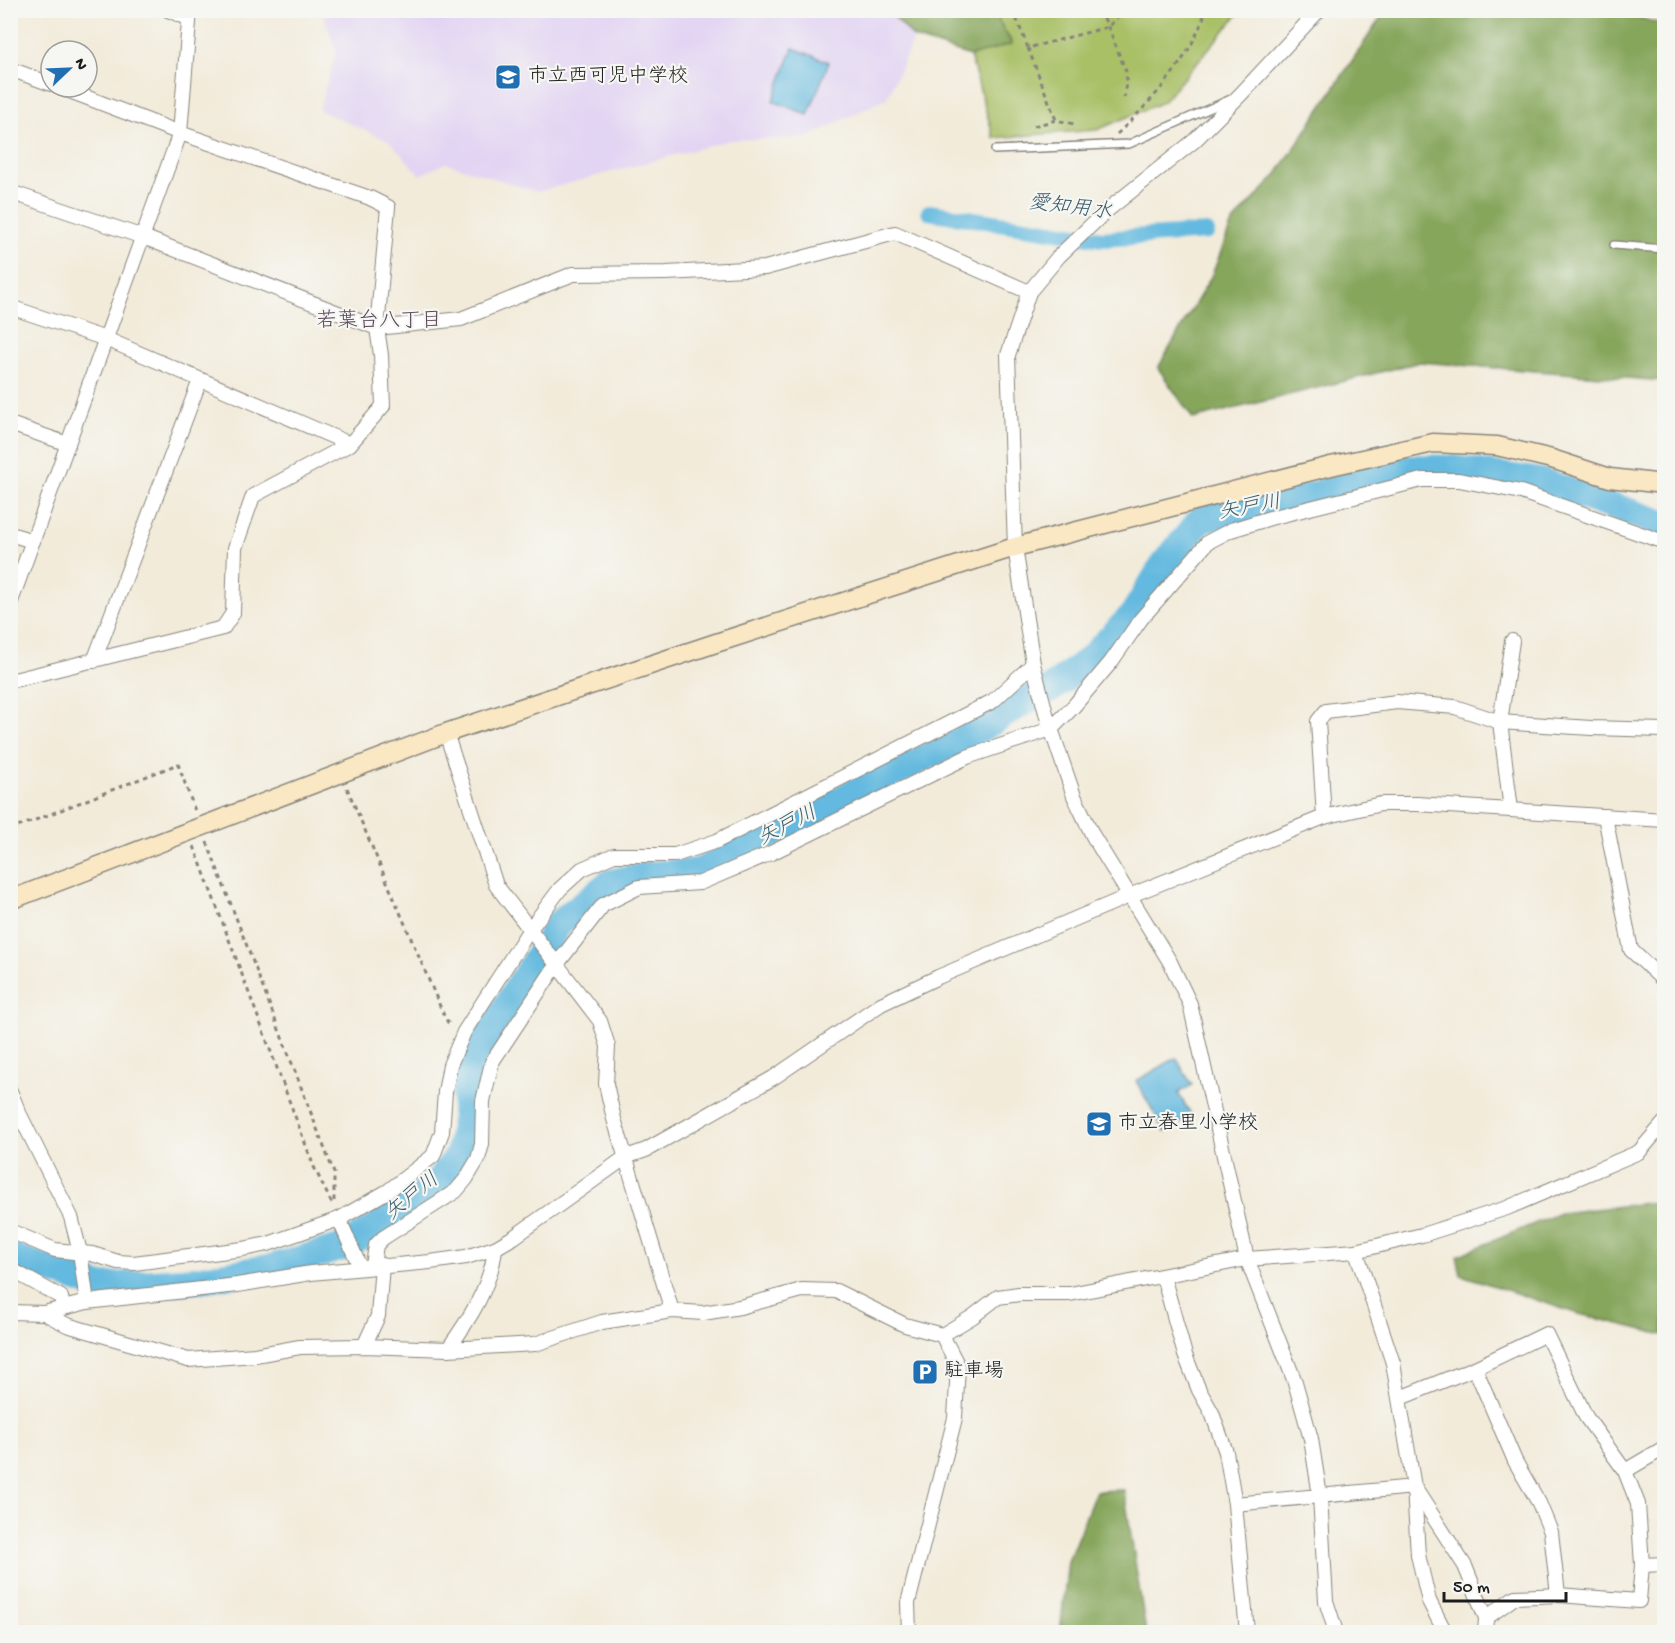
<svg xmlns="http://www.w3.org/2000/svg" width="1675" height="1643" viewBox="0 0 1675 1643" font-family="'Gochi Hand','Klee One',sans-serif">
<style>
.built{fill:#e2d4f3}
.green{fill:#a9c066;stroke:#626e41;stroke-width:1.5}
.forest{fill:#86a65b;stroke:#51613c;stroke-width:1.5}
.water{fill:#63b9df;stroke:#406a7e;stroke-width:1.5}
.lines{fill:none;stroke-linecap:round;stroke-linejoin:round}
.canal{stroke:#63b9df;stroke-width:16}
.river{stroke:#63b9df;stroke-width:28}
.lane-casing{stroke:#87847b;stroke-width:10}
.street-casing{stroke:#87847b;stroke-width:16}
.secondary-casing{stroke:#87847b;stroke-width:21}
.path{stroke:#87847b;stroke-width:3;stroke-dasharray:4.5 4.5;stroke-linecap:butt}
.lane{stroke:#fff;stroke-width:7}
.street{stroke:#fff;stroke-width:14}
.secondary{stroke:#fae7c3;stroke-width:18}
.labels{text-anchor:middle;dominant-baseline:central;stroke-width:4.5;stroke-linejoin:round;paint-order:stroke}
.poi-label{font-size:20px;fill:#1c1c1c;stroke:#f6f6f2;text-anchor:start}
.water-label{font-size:21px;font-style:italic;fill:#385b6a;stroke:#f6f6f2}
.neighbourhood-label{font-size:21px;fill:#584659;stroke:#f6f6f2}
</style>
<rect width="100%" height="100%" fill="#f6f6f2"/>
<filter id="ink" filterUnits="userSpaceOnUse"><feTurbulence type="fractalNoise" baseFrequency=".0167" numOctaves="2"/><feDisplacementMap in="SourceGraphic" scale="12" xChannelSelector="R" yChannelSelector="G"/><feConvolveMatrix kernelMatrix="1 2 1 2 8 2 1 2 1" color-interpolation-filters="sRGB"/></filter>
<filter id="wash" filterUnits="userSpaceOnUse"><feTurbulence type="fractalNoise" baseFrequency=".008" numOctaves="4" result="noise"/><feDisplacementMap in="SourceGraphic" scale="24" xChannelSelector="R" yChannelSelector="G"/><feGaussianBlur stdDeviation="1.35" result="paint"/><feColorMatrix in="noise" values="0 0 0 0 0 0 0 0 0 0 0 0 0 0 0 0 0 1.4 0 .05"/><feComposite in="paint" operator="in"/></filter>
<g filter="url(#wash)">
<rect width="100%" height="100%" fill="#f2ebda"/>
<!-- built -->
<polygon class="built" points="889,10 914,38 887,98 806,138 730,140 537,192 446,163 420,175 389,141 319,110 336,51 322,11"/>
<!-- green -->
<polygon class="green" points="993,11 1241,11 1163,102 1097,130 994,138 970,56 1012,43"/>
<!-- forest -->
<g class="forest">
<polygon points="889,11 993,11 1012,44 970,56 914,38"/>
<polygon points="1385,11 1617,11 1664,25 1664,381 1420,362 1193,419 1158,368 1212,275 1232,223 1275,177"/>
<polygon points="1664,1201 1664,1335 1575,1313 1461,1275 1457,1256 1560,1213"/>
<polygon points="1124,1490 1146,1632 1060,1632 1068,1561 1096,1491"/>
</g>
<!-- water -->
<g class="water">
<polygon points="793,48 829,62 808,115 773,101"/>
<polygon points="1176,1058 1192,1085 1178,1093 1192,1116 1165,1132 1136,1081"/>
</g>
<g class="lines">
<!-- canal -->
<polyline class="canal" points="929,212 1102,239 1207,232"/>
<!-- river -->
<polyline class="river" points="10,1256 100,1287 195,1280 274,1267 343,1247 375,1228 435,1185 459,1155 465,1121 467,1067 560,922 610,883 647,875 699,872 816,811 965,738 1027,700 1052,688 1091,658 1133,615 1163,566 1202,518 1291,502 1405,468 1453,469 1542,482 1664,524"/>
</g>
</g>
<g filter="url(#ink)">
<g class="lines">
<defs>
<g id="lane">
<polyline points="995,150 1129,144 1231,99"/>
<polyline points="1614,245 1664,249"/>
</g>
<g id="street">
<polyline points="168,10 188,18"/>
<polyline points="1319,10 1241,94 1194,141 1105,212 1059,256 1029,292 1008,355 1015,547 1033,664 1047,717 1074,796 1093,836 1170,962 1190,1004 1247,1259 1295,1382 1311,1439 1320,1496 1326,1601 1336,1632"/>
<polyline points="10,69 51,84"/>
<polyline points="10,192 143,237 377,328 461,319 573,274 666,273 765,268 895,233 1029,292"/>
<polyline points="10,307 106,339 350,444"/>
<polyline points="10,424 68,444"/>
<polyline points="10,534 33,541"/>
<polyline points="10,604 180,133 190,10"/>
<polyline points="94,661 200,380"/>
<polyline points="10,681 223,628 233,613 235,548 253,496 350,444 383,406 381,355 377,328 388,207 370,198 180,133 59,87"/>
<polyline points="446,733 496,885 600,1021 608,1046 606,1084 614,1119 672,1311"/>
<polyline points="1511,810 1500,722 1512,641"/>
<polyline points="1605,816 1631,950 1664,981"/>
<polyline points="1324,817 1318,721 1326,711 1397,702 1455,707 1500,722 1591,728 1664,730"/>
<polyline points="10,1091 19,1113 71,1217 80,1252 87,1302"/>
<polyline points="339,1219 360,1267"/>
<polyline points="10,1231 55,1250 92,1254 118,1262 134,1263 243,1249 268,1244 339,1219 388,1191 433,1156 442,1132 445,1092 450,1065 464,1032 530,929 560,889 582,869 614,855 675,855 717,841 993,701 1033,664"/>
<polyline points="1356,1251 1393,1363 1414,1487 1465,1566 1486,1618"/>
<polyline points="373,1266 376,1245 383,1238 456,1191 466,1179 478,1159 482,1144 483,1101 492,1062 557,964 603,905 639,887 700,883 771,853 967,757 1051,729 1073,707 1111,662 1141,619 1208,542 1231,530 1270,518 1422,480 1459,480 1521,492 1664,542"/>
<polyline points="10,1269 61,1297 63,1307"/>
<polyline points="1163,1276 1185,1355 1199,1390 1212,1413 1226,1452 1235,1504 1247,1632"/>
<polyline points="10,1312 44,1313 87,1302 237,1285 311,1273 430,1262 466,1257 495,1248 514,1237 626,1157 646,1150 773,1078 881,1004 938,977 1129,896 1324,817 1381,804 1417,804 1664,820"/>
<polyline points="44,1313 67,1325 188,1360 255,1355 300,1347 364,1346 448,1349 535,1344 602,1322 672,1311 703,1313 740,1307 802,1290 836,1291 905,1325 942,1335 972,1317 998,1297 1019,1294 1070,1294 1247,1259 1356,1251 1422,1235 1507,1208 1639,1152 1664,1123"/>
<polyline points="364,1346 378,1316 382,1265"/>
<path d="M448,1349C469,1320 492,1284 495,1248"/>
<polyline points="1475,1368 1515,1461 1539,1503 1551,1532 1558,1595"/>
<polyline points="1400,1398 1475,1368 1546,1334 1586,1417 1625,1471 1638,1504 1642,1565 1639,1601 1558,1595 1515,1597 1486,1618 1485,1632"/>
<polyline points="1625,1471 1664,1448"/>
<polyline points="1235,1504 1414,1487 1418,1555 1429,1601 1445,1632"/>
<polyline points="1642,1565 1664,1564"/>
<polyline points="909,1632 908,1603 955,1418 958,1366 942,1335"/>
</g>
<polyline id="secondary" points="10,900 446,733 716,643 1015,547 1331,466 1433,443 1497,446 1552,459 1610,478 1664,484"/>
</defs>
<!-- lane casing -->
<use href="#lane" class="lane-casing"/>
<!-- street casing -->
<use href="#street" class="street-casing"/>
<!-- secondary casing -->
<use href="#secondary" class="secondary-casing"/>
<!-- path -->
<g class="path">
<polyline points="1013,10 1028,48 1108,27 1124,10"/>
<polyline points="1100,10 1108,27 1127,74 1124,98"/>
<polyline points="1028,48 1056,120"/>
<polyline points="1034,126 1056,120 1074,124"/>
<path d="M1117,134C1153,100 1191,59 1206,10"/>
<polyline points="347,788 445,1018 451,1027"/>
<polyline points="10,830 178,764 195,811"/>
<polyline points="207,842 334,1173 334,1205"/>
<polyline points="194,846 314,1167 332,1204"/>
</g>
<!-- lane -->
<use href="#lane" class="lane"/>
<!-- street -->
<use href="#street" class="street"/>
<!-- secondary -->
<use href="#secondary" class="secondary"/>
</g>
</g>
<!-- icons -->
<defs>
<symbol id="school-square" viewBox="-11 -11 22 22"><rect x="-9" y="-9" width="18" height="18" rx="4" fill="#1f6fb2" stroke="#f6f6f2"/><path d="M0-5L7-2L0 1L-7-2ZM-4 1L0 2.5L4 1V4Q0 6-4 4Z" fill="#fff"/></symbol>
<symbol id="parking-square" viewBox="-11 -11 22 22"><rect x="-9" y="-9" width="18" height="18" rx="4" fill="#1f6fb2" stroke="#f6f6f2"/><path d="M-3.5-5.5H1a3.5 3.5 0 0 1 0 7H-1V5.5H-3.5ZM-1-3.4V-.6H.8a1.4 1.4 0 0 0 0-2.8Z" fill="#fff"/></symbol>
</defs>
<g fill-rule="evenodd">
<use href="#school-square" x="493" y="62" width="30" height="30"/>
<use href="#school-square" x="1084" y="1109" width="30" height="30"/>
<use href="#parking-square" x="910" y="1357" width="30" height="30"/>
</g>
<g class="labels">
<!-- poi labels -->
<g class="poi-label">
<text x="528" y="77">市立西可児中学校</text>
<text x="1118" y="1124">市立春里小学校</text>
<text x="944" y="1372">駐車場</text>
</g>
<!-- water labels -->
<g class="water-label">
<text transform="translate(1070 209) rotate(7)">愛知用水</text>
<text transform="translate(1250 509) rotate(-10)">矢戸川</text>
<text transform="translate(788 827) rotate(-27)">矢戸川</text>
<text transform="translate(413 1198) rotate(-39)">矢戸川</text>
</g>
<!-- neighbourhood labels -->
<g class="neighbourhood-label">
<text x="379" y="322">若葉台八丁目</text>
</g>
</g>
<!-- margin -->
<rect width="1675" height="1643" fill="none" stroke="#f6f6f2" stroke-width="36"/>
<!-- north arrow -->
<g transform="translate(69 69) rotate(67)"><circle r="28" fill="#f6f6f2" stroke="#9f9f9c" stroke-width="1.5"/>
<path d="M0-4.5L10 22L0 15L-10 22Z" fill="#1f6fb2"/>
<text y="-9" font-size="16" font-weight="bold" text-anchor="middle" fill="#1c1c1c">N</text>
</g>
<!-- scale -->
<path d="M1444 1592v9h122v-9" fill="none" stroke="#1c1c1c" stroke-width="3"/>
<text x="1453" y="1592" font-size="18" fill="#1c1c1c" stroke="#f6f6f2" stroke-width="4.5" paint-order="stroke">50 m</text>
</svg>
